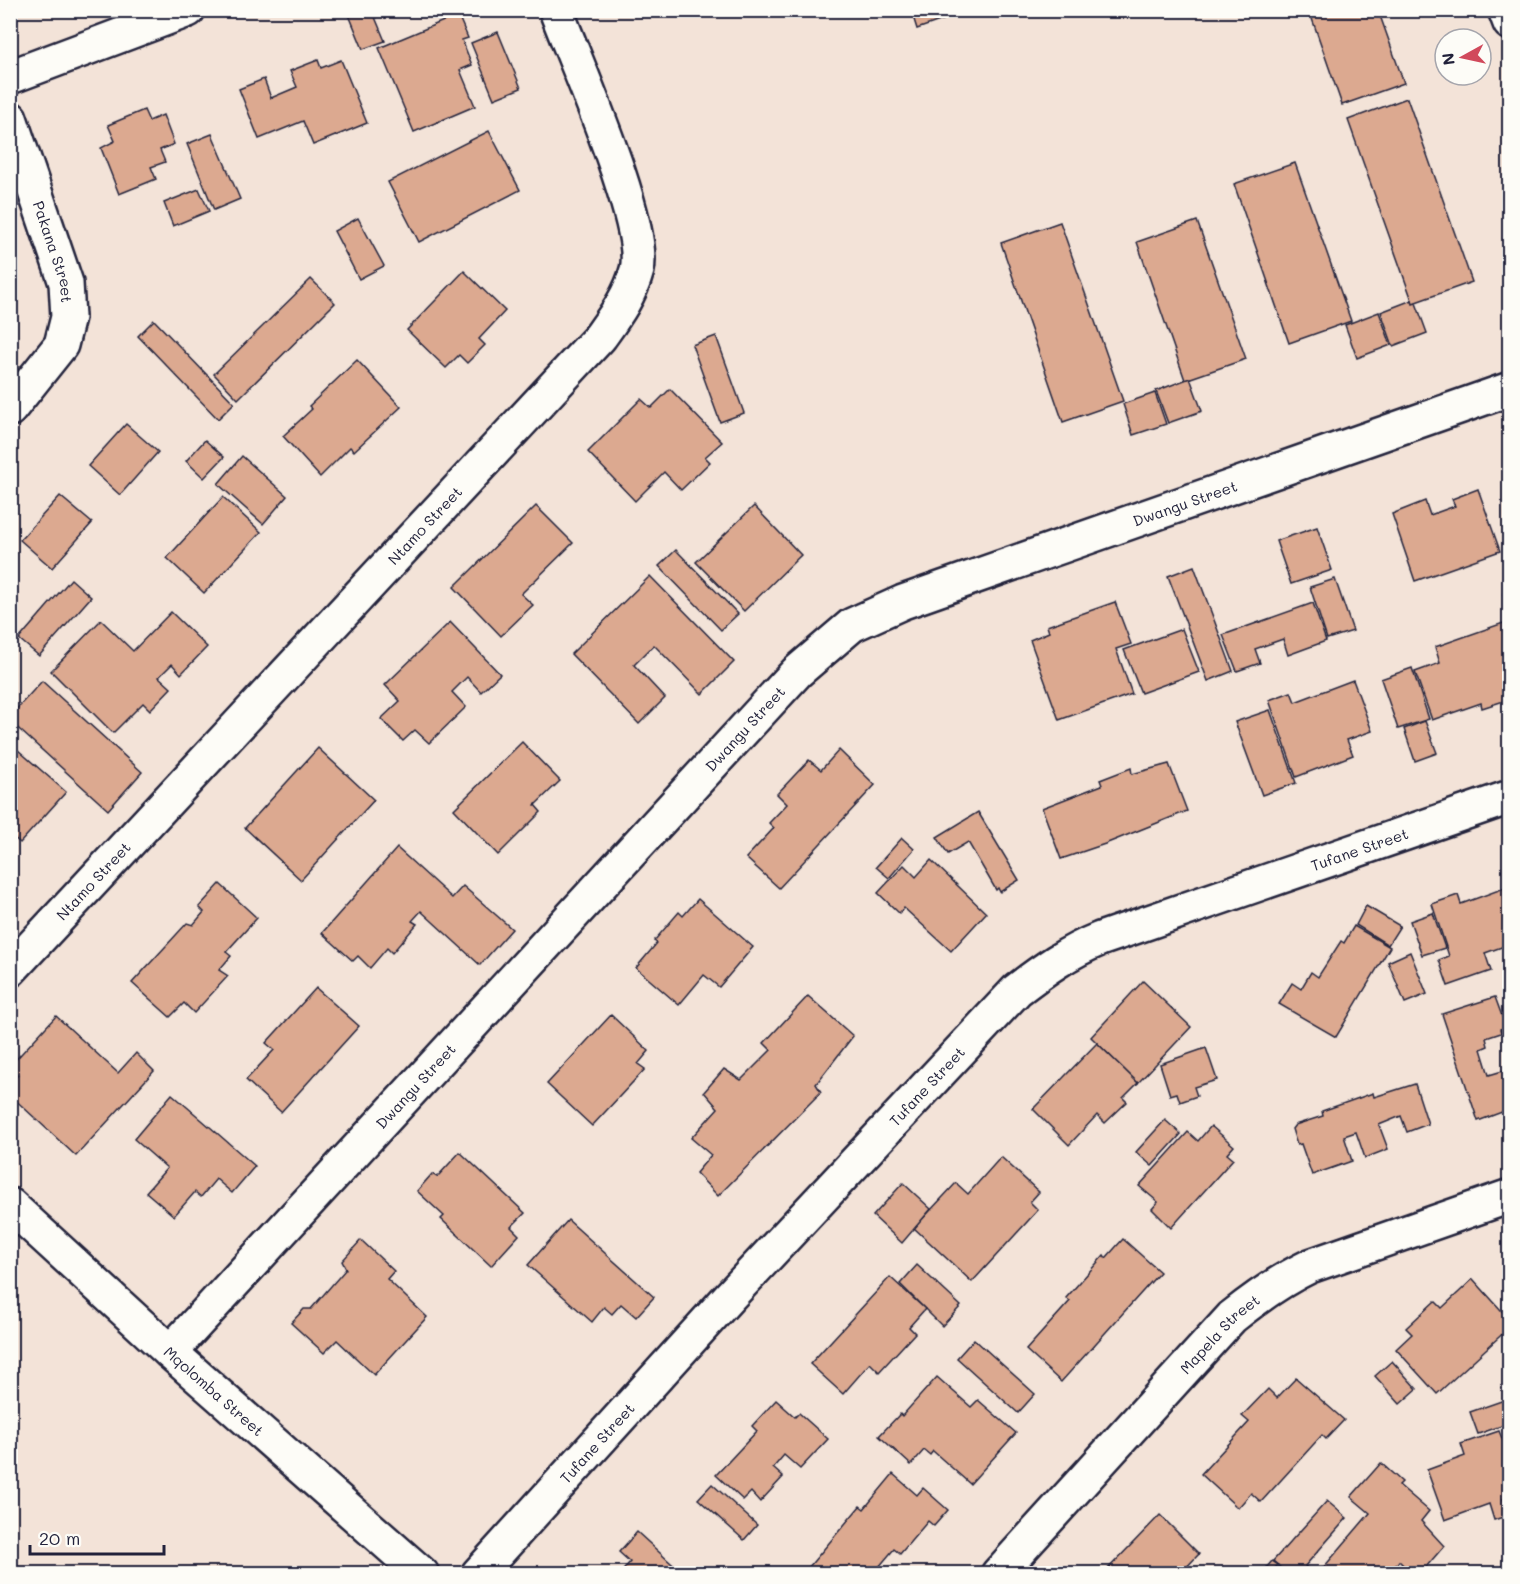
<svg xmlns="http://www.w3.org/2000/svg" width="1520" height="1584" viewBox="0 0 1520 1584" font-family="Mali,sans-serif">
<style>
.building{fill:#dca990;stroke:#22223b;stroke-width:1.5}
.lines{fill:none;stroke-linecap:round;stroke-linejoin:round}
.minor-casing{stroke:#22223b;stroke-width:38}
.minor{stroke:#fdfcf7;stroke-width:33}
.labels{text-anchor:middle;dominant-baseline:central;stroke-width:5;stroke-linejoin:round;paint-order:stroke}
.street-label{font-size:15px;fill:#22223b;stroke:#fdfcf7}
</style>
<rect width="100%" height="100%" fill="#f3e3d8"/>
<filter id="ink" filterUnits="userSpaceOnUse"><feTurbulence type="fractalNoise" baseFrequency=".0167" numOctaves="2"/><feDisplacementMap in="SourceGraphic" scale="12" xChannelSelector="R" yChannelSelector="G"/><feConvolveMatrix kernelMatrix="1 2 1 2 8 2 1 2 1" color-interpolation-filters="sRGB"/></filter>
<g filter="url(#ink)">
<!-- building -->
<g class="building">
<polygon points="347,10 372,10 385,41 363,49"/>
<polygon points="911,10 971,10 917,29"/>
<polygon points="1309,10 1378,10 1404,83 1342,105"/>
<polygon points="458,15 468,38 462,40 472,65 460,70 475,106 414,132 379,48"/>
<polygon points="498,32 521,88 494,99 471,43"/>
<polygon points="318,60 321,68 341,60 367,123 313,145 303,121 259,139 239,89 264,79 271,98 297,87 290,71"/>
<polygon points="1407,98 1472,282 1413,303 1348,120"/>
<polygon points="144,110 149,121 163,115 174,144 160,150 165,162 151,167 156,179 119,194 101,148 115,141 108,125"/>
<polygon points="489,131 520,190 419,242 388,182"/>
<polygon points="212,134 240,199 214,210 187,144"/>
<polygon points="1295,163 1351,321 1289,343 1234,184"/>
<polygon points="199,189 209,211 173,226 164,203"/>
<polygon points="358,218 384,266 359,279 334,231"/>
<polygon points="1197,221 1246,359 1185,380 1137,242"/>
<polygon points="1060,222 1123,401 1063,422 1001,243"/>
<polygon points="464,271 505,311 479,339 485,345 467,363 459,355 446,368 407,330"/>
<polygon points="311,279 335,303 238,399 214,374"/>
<polygon points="1412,300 1413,304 1416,303 1427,333 1393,346 1381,312"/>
<polygon points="1379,312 1391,345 1357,358 1345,325"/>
<polygon points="154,320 234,403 218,419 138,336"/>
<polygon points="716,336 744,413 720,422 692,345"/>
<polygon points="357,360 401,407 354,451 350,447 320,477 283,436 312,409 309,406"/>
<polygon points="1190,378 1202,411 1168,423 1156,391"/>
<polygon points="670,389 722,442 705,457 710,462 681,490 664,472 635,501 588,452 641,399 651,408"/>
<polygon points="1155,393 1166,424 1133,435 1123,404"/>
<polygon points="126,424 158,452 120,495 88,466"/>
<polygon points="205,440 224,457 204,478 186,461"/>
<polygon points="242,456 287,496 263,524 218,484"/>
<polygon points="1478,489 1500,551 1415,581 1392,514 1425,501 1430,515 1455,506 1452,499"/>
<polygon points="60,496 92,523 52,568 20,540"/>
<polygon points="223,497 261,532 204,593 167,558"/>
<polygon points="536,506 573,543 521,594 533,605 501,636 454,587"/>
<polygon points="754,506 801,555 744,611 696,562"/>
<polygon points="1317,527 1332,570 1291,584 1276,541"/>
<polygon points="676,550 738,614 721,630 659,566"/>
<polygon points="1194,566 1233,671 1208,681 1168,576"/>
<polygon points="650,576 734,662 702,694 654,645 634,665 665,698 639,724 571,654"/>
<polygon points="71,579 91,597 39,656 19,639"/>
<polygon points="1335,579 1353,631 1327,639 1310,587"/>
<polygon points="1510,592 1510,611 1503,594"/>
<polygon points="1115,602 1131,644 1116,649 1132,694 1059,720 1030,640 1049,632 1047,626"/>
<polygon points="1313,603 1326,641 1288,655 1283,639 1255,649 1260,663 1237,671 1223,635"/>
<polygon points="171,612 207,647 181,674 172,664 159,677 171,688 150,710 143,703 113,733 51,671 101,620 133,651"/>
<polygon points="1509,621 1510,699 1482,708 1481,703 1432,720 1415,672 1440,663 1435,647"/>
<polygon points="450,622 500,674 481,692 467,677 452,692 466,707 429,743 415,730 403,741 381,719 400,701 385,685"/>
<polygon points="1182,629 1199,672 1141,693 1124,650"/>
<polygon points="1412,668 1429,719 1398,729 1381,679"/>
<polygon points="1353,680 1372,731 1347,740 1353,755 1296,777 1269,700 1291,692 1295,702"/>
<polygon points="42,681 142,772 108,810 10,721 10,716"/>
<polygon points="1270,710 1296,783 1262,795 1235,722"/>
<polygon points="1425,721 1437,753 1415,761 1404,729"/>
<polygon points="522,742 560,781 535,805 541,812 498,855 454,809"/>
<polygon points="10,743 66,792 20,843 10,834"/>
<polygon points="318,748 374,800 301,880 245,828"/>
<polygon points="839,750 875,785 779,888 746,858 774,828 769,823 787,804 777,794 809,760 821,770"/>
<polygon points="1169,764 1187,811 1105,844 1061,859 1042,808 1102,785 1100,780 1131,768 1132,774"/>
<polygon points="978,812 1019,880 1000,892 998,888 996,890 968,842 948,854 937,837"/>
<polygon points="902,838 914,849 889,878 876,867"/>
<polygon points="397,848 452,898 463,886 512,929 480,965 421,911 412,921 417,924 392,953 387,948 370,968 358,956 353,961 322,933"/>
<polygon points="931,860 986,913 951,951 904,908 899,913 878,893 904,865 916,877"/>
<polygon points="220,884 257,918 226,952 231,956 219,970 228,976 194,1013 184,1003 170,1017 132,983 187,923 193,925 204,912 199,907"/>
<polygon points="1507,887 1510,944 1485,953 1491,971 1448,986 1439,960 1449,956 1432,904 1458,895 1461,904"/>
<polygon points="698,899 753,947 719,987 704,975 679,1005 636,968 657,943 654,941 679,912 683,916"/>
<polygon points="1366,906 1400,926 1388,945 1356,925"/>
<polygon points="1433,913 1445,948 1422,955 1410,921"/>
<polygon points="1354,926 1390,947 1336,1037 1279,1004 1292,983 1301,989 1311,972 1318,977 1341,941 1344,943"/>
<polygon points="1410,952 1427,994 1405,1003 1388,962"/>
<polygon points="1143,981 1191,1027 1138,1083 1091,1037"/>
<polygon points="316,988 359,1026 281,1112 246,1080 274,1050 266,1043"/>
<polygon points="808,996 853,1036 816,1084 821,1092 718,1196 696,1173 711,1155 691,1138 718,1108 704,1092 724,1069 741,1080 771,1050 764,1043"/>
<polygon points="1495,997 1506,1027 1500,1029 1501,1033 1486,1038 1488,1046 1481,1049 1489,1075 1506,1070 1510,1081 1510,1109 1478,1121 1442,1014"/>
<polygon points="611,1015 649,1051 638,1064 645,1069 592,1126 547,1084"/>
<polygon points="56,1016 118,1073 136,1053 154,1071 76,1156 10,1095 10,1083 18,1075 10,1066"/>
<polygon points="1510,1026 1510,1053 1501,1029"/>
<polygon points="1097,1043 1138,1083 1123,1098 1127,1102 1105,1123 1097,1115 1069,1145 1033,1109"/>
<polygon points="1206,1048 1217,1080 1194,1087 1197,1096 1180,1102 1177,1093 1170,1095 1160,1064"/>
<polygon points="1415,1084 1428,1124 1407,1132 1401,1116 1379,1125 1388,1149 1365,1158 1356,1132 1344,1136 1352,1161 1312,1175 1301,1144 1297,1145 1292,1129 1295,1125 1323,1116 1322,1111 1359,1098 1373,1093 1374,1097"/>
<polygon points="172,1094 255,1166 232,1193 216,1179 201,1197 195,1192 174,1216 146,1192 167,1168 134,1139"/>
<polygon points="1165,1120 1181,1134 1152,1166 1136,1152"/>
<polygon points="1211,1126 1234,1146 1227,1154 1233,1159 1171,1228 1152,1209 1158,1202 1139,1186 1188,1132 1198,1141"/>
<polygon points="460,1152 525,1213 511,1227 519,1235 491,1266 441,1219 444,1216 417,1191 432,1174 437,1177"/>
<polygon points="1001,1157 1039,1192 1030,1202 1038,1210 972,1282 914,1228 956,1183 968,1194"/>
<polygon points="903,1183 931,1209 902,1243 873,1216"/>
<polygon points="568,1220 654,1297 636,1317 621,1304 612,1314 604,1307 592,1322 528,1265"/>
<polygon points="1123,1239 1160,1272 1061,1382 1026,1350 1070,1301 1066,1298 1104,1255 1106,1258"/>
<polygon points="361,1240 394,1271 387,1279 427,1317 374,1375 337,1340 324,1353 291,1323 304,1309 311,1309 346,1269 342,1261"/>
<polygon points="917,1265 961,1306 942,1326 900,1284"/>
<polygon points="890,1277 925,1309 909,1327 915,1333 879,1372 870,1363 843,1394 810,1364"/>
<polygon points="1473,1279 1510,1320 1510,1327 1437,1394 1396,1349 1412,1334 1406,1328 1435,1301 1442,1308"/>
<polygon points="974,1339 1035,1394 1018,1413 957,1358"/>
<polygon points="1392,1361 1417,1389 1400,1404 1375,1376"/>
<polygon points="937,1377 971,1407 978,1400 1016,1433 970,1484 933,1451 930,1455 924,1450 911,1465 879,1436 900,1414 902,1416"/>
<polygon points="1296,1378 1344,1420 1326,1439 1322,1435 1261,1502 1251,1493 1238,1508 1201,1474 1249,1422 1242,1416 1268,1389 1277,1398"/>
<polygon points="1510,1398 1510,1423 1478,1434 1470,1412"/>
<polygon points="776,1400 795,1417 799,1413 828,1439 800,1469 784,1455 773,1468 783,1477 760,1502 751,1492 743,1500 716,1475 757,1431 752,1426"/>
<polygon points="1499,1431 1504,1443 1510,1441 1510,1497 1503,1499 1509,1515 1494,1520 1489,1504 1445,1520 1427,1470 1465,1456 1461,1444"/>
<polygon points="1381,1463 1402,1482 1399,1485 1429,1511 1421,1521 1444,1546 1420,1574 1412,1574 1399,1561 1389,1574 1318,1574 1370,1513 1351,1497"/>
<polygon points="893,1474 917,1495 923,1488 948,1510 934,1526 928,1521 900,1554 894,1549 873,1574 803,1574 860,1506 864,1509"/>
<polygon points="712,1484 757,1525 744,1540 698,1499"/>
<polygon points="1327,1501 1347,1518 1305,1566 1314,1574 1288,1574 1273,1561"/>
<polygon points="1160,1515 1199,1554 1180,1574 1103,1574"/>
<polygon points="637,1532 683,1574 620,1574 630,1562 619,1552"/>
<polygon points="1272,1561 1278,1565 1272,1571 1267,1567"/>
</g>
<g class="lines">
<defs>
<g id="minor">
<polyline points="1505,10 1510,23"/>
<polyline points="10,77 188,10"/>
<path id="s1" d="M10,118L66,283L68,317L61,345L10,409"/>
<path id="s2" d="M10,970L600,337C615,316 630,296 637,270C648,225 575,61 556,10"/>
<path id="s3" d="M10,1205L170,1352L422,1574"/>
<path id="s4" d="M170,1352L797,672L852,625L903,602L954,584L1510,389"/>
<path id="s5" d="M478,1574L730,1296L1017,990C1043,970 1068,952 1100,939L1510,797"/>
<path id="s6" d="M998,1574L1232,1317C1257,1297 1281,1280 1310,1266L1510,1196"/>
</g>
</defs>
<!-- minor casing -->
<use href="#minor" class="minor-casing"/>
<!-- minor -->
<use href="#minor" class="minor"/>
</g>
</g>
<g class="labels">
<!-- street labels -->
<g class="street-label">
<text stroke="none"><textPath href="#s1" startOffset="141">Pakana Street</textPath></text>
<text stroke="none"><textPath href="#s4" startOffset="1352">Dwangu Street</textPath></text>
<text stroke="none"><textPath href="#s2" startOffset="608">Ntamo Street</textPath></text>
<text stroke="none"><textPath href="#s4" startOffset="848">Dwangu Street</textPath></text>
<text stroke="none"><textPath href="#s5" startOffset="1167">Tufane Street</textPath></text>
<text stroke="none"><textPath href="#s2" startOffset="122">Ntamo Street</textPath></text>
<text stroke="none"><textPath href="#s4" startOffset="362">Dwangu Street</textPath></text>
<text stroke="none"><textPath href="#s5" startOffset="663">Tufane Street</textPath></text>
<text stroke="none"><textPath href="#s6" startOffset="327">Mapela Street</textPath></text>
<text stroke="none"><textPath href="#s3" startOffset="276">Mqolomba Street</textPath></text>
<text stroke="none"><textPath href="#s5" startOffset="177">Tufane Street</textPath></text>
</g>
</g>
<!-- margin -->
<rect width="1520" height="1584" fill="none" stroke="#fdfcf7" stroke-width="36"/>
<rect x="18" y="18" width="1484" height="1548" fill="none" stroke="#22223b" stroke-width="2" filter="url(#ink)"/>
<!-- north arrow -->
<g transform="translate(1463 57) rotate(262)"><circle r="28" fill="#fdfcf7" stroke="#a5a5ac" stroke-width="1.5"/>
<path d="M0-4.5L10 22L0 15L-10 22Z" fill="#d1495b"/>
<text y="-9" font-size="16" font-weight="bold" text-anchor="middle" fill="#22223b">N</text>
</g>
<!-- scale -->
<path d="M30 1545v9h134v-9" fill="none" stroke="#22223b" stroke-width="3"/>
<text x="39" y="1545" font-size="18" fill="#22223b" stroke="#fdfcf7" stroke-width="4.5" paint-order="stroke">20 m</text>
</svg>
